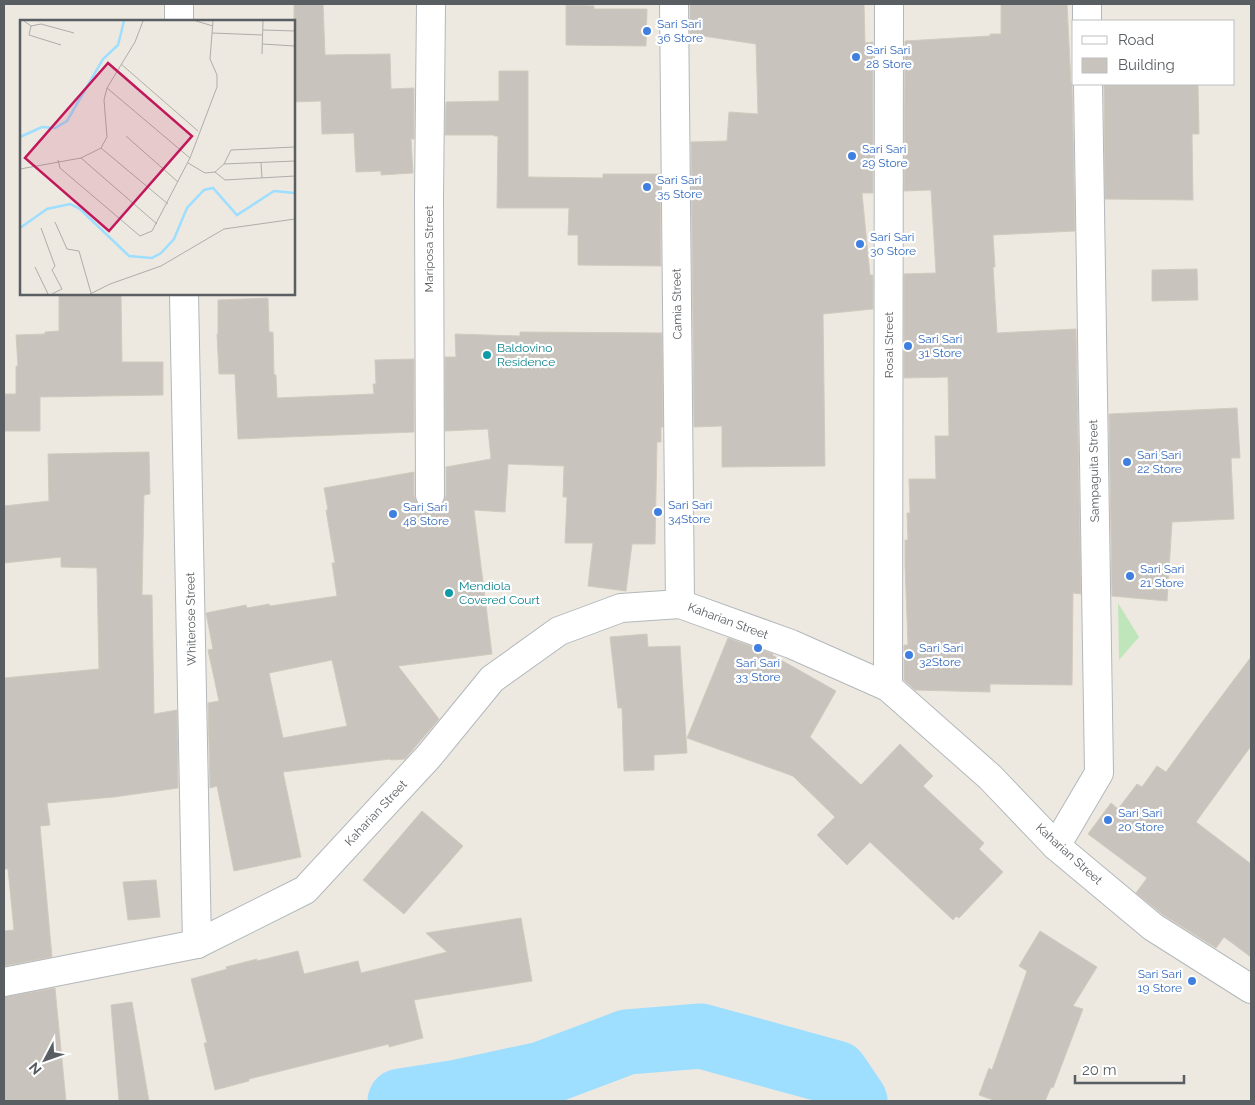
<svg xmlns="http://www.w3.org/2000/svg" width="1255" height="1105" viewBox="0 0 1255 1105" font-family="Raleway,sans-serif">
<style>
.green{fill:#bfe6bb}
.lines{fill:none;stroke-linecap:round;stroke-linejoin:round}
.river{stroke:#9edeff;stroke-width:65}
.building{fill:#c8c3bd;stroke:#d2cabe;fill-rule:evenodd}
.street-casing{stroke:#b3b8bc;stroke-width:30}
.street{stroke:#fff;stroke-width:28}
.shop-dot{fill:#3f7fe0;stroke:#fff;stroke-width:2}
.culture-dot{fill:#0f9aa8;stroke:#fff;stroke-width:2}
.labels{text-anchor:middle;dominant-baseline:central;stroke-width:4.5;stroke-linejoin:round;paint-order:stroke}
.shop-label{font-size:12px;fill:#366cbe;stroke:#fff;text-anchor:start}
.street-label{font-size:12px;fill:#595e62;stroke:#fff}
.culture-label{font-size:12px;fill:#0d838f;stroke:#fff;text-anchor:start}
.inset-river{fill:none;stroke:#9edeff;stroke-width:2.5}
.inset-road{fill:none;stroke:#aeadaa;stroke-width:1}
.view{fill:#c2185b;fill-opacity:0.15;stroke:#c2185b;stroke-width:2.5}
.inset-edge{fill:none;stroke:#595e62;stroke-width:2.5}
</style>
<rect width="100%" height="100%" fill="#ede9e0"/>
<!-- green -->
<polygon class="green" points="1118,603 1139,637 1119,660"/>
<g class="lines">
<!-- river -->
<polyline class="river" points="400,1101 458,1092 542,1074 627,1042 701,1036 836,1073 855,1101"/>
</g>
<!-- building -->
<g class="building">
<polygon points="294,4 323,4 325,55 390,54 391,89 414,88 414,139 411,139 413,173 381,175 381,171 356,172 354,133 322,134 321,101 294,102"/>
<polygon points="690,4 864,4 865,43 873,42 873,193 862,193 870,275 873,275 873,309 823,314 825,466 722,467 722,426 694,427 691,142 727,141 729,112 758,114 756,44 690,34"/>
<polygon points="1001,4 1067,4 1071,84 1072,84 1075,231 993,235 995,267 993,267 997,333 1076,329 1081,594 1073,593 1072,685 990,684 990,692 915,690 904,680 904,645 908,645 905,564 905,540 908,540 907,513 910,513 909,479 936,479 935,436 949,436 948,377 904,378 904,274 936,273 931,190 904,191 905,41 990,36 990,34 1001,34"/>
<polygon points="566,5 594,6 594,9 647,9 646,46 566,45"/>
<polygon points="499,71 528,71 528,177 603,178 603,174 660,174 661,266 578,265 578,235 568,235 569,208 497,208 498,136 494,136 494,135 445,135 446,102 499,101"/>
<polygon points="1104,84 1198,84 1199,134 1192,134 1193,200 1105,199"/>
<polygon points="1197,269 1198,300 1152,301 1152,270"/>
<polygon points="59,294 121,294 122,362 163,362 163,395 40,397 40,431 4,431 4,394 16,394 16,366 18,366 16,335 45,334 45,332 59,331"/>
<polygon points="268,298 269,332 273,332 274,375 276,375 277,398 374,394 373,384 376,384 375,360 414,359 414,432 238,439 235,374 219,374 217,334 218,334 218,300"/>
<path d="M520,332L662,333L663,427H661V442H657L655,544H632L626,591L588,586L593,543H565L567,497H563L564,466L508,464L505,512L474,510L492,654L398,666L439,719L405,759L391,760L390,759L283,772L301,857L234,871L217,786L210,788L208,703L219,701L208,650L213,649L206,613L246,605L247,608L269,604L270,606L337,596L332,563H335L326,510H328L324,488L414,472V495L417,503L422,508L430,511L438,508L443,503L446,495V467L491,459L488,429L445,431V357H456L455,334L520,336ZM332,660L347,726L283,738L269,673Z"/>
<polygon points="1237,408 1240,458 1231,458 1234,519 1172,522 1167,601 1112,596 1109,414"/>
<polygon points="149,452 150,494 144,495 142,595 152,595 154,714 177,710 178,788 114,797 47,803 50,825 40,826 52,957 4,966 4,931 14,930 8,869 4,869 4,678 99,669 97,568 61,567 61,557 4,563 4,506 49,501 48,454"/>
<polygon points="647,634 648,647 680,646 687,753 654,755 654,770 624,771 622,708 618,708 610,637"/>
<polygon points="728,638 773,654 772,655 836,691 810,737 861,785 900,744 933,776 923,786 984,843 979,849 1003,872 959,918 956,916 953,920 870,842 847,865 817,835 835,817 793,776 687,738"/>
<polygon points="1251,657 1251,746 1196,822 1251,864 1251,957 1224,937 1216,948 1162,914 1136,893 1147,878 1088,834 1111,803 1118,809 1137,784 1142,787 1157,766 1166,772 1200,725"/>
<polygon points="422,811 463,846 404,914 363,880"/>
<polygon points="156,880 160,917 128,920 123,882"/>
<polygon points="521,918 532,981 414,1000 423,1038 389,1047 389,1044 249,1079 249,1081 215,1090 204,1043 207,1043 191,979 227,969 226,967 257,959 257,961 298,951 304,974 358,961 361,973 447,952 426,933"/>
<polygon points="1040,931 1097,967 1073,1006 1083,1009 1053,1088 1051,1087 1045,1101 996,1101 979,1095 989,1068 992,1070 1027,971 1019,966"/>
<polygon points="55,988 66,1101 4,1101 4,997"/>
<polygon points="132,1002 149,1101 119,1101 111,1005"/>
</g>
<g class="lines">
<defs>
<g id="street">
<polyline points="179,4 179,21"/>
<polyline points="674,4 680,604"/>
<polyline points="1087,4 1087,21"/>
<polyline points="184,294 197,944"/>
<polyline points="430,495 429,197 431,4"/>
<polyline points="888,687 889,4"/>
<polyline points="1056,846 1099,773 1088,84"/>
<polyline points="4,982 197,944 305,890 429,756 492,679 559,631 621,608 680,604 791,644 888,687 990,777 1056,846 1153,927 1251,989"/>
</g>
</defs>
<!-- street casing -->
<use href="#street" class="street-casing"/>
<!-- street -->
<use href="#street" class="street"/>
</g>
<!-- markers -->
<g class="shop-dot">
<circle cx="647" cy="31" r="5"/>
<circle cx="856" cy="57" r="5"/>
<circle cx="852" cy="156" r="5"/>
<circle cx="647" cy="187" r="5"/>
<circle cx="860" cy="244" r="5"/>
<circle cx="908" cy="346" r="5"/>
<circle cx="1127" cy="462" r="5"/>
<circle cx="658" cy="512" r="5"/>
<circle cx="393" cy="514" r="5"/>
<circle cx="1130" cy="576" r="5"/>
<circle cx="758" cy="648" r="5"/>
<circle cx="909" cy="655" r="5"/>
<circle cx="1108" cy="820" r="5"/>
<circle cx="1192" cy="981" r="5"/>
</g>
<g class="culture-dot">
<circle cx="487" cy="355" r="5"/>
<circle cx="449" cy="593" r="5"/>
</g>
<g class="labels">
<!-- shop labels -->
<g class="shop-label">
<text x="657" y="24">Sari Sari<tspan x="657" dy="14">36 Store</tspan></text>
<text x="866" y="50">Sari Sari<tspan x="866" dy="14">28 Store</tspan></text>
<text x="862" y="149">Sari Sari<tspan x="862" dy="14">29 Store</tspan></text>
<text x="657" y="180">Sari Sari<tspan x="657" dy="14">35 Store</tspan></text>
<text x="870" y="237">Sari Sari<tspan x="870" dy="14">30 Store</tspan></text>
<text x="918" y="339">Sari Sari<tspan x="918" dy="14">31 Store</tspan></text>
<text x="1137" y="455">Sari Sari<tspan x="1137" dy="14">22 Store</tspan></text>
<text x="668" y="505">Sari Sari<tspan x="668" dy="14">34Store</tspan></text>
<text x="403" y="507">Sari Sari<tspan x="403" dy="14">48 Store</tspan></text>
<text x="1140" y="569">Sari Sari<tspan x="1140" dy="14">21 Store</tspan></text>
<text x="919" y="648">Sari Sari<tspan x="919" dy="14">32Store</tspan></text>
<text x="758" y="663" text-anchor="middle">Sari Sari<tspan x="758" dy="14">33 Store</tspan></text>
<text x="1118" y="813">Sari Sari<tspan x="1118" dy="14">20 Store</tspan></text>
<text x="1182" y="974" text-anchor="end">Sari Sari<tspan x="1182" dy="14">19 Store</tspan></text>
</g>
<!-- street labels -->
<g class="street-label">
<text transform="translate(429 249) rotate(-90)">Mariposa Street</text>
<text transform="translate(677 304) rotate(-91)">Camia Street</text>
<text transform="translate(889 345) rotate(-90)">Rosal Street</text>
<text transform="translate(1094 471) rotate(-91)">Sampaguita Street</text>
<text transform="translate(191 619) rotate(-91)">Whiterose Street</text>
<text transform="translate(728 621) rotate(20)">Kaharian Street</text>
<text transform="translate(376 813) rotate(-47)">Kaharian Street</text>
<text transform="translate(1069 854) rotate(42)">Kaharian Street</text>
</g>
<!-- culture labels -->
<g class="culture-label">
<text x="497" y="348">Baldovino<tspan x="497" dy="14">Residence</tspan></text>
<text x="459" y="586">Mendiola<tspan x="459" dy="14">Covered Court</tspan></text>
</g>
</g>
<!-- overview -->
<g transform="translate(20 20)">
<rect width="275" height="275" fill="#ede9e0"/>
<path class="inset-river" d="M0,117L22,107L35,108L47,101L83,39L98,25L104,1M0,208L27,189L50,184L60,189L109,236L132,238L141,233L154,219L167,188L184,170L193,168L217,195L254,171L275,173"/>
<path class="inset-road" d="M4,1L11,6L21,4L54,13M176,1L193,6M11,6L9,15L41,25M243,10L275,11M192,13L242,15M242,24L275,26M242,34L243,1M101,44L178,111M87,68L170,138M106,116L158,162M81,128L148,184M61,138L137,204M38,140L40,148L120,216L132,211L170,138L197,67V55L190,39L193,1M168,143L185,153L195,152L205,160L275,156M241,143L242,158M204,144L275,141M0,149L61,138L81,128L87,117L84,80L87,68L115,22L123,1M195,152L204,144L211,130L275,127M35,202L47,229L59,231L71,273M21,208L35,246L32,250L42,269L32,274M15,247L28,274M70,274L90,264L141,246L204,209L275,199"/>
<path class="view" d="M88,43L172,116L89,211L5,138Z"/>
<rect width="275" height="275" class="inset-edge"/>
</g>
<!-- border -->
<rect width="1255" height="1105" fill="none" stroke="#595e62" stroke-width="10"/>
<!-- legend -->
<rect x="1072" y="20" width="162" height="65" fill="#ffffff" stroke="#bdbfc0"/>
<rect x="1082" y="36" width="25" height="8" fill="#ffffff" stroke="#bdbfc0"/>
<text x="1118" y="45" font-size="15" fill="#595e62">Road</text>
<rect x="1082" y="58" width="25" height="15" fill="#c8c3bd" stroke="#bdbfc0"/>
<text x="1118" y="70" font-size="15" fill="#595e62">Building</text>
<!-- north arrow -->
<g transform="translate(45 1060) rotate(229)" stroke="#ffffff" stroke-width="4" paint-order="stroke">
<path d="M0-4L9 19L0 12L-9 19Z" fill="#595e62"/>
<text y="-8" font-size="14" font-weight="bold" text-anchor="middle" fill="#595e62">N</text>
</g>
<!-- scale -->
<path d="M1075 1075v8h109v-8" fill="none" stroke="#595e62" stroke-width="2.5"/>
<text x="1082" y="1075" font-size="15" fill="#595e62" stroke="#ffffff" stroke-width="4" paint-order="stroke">20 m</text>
</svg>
